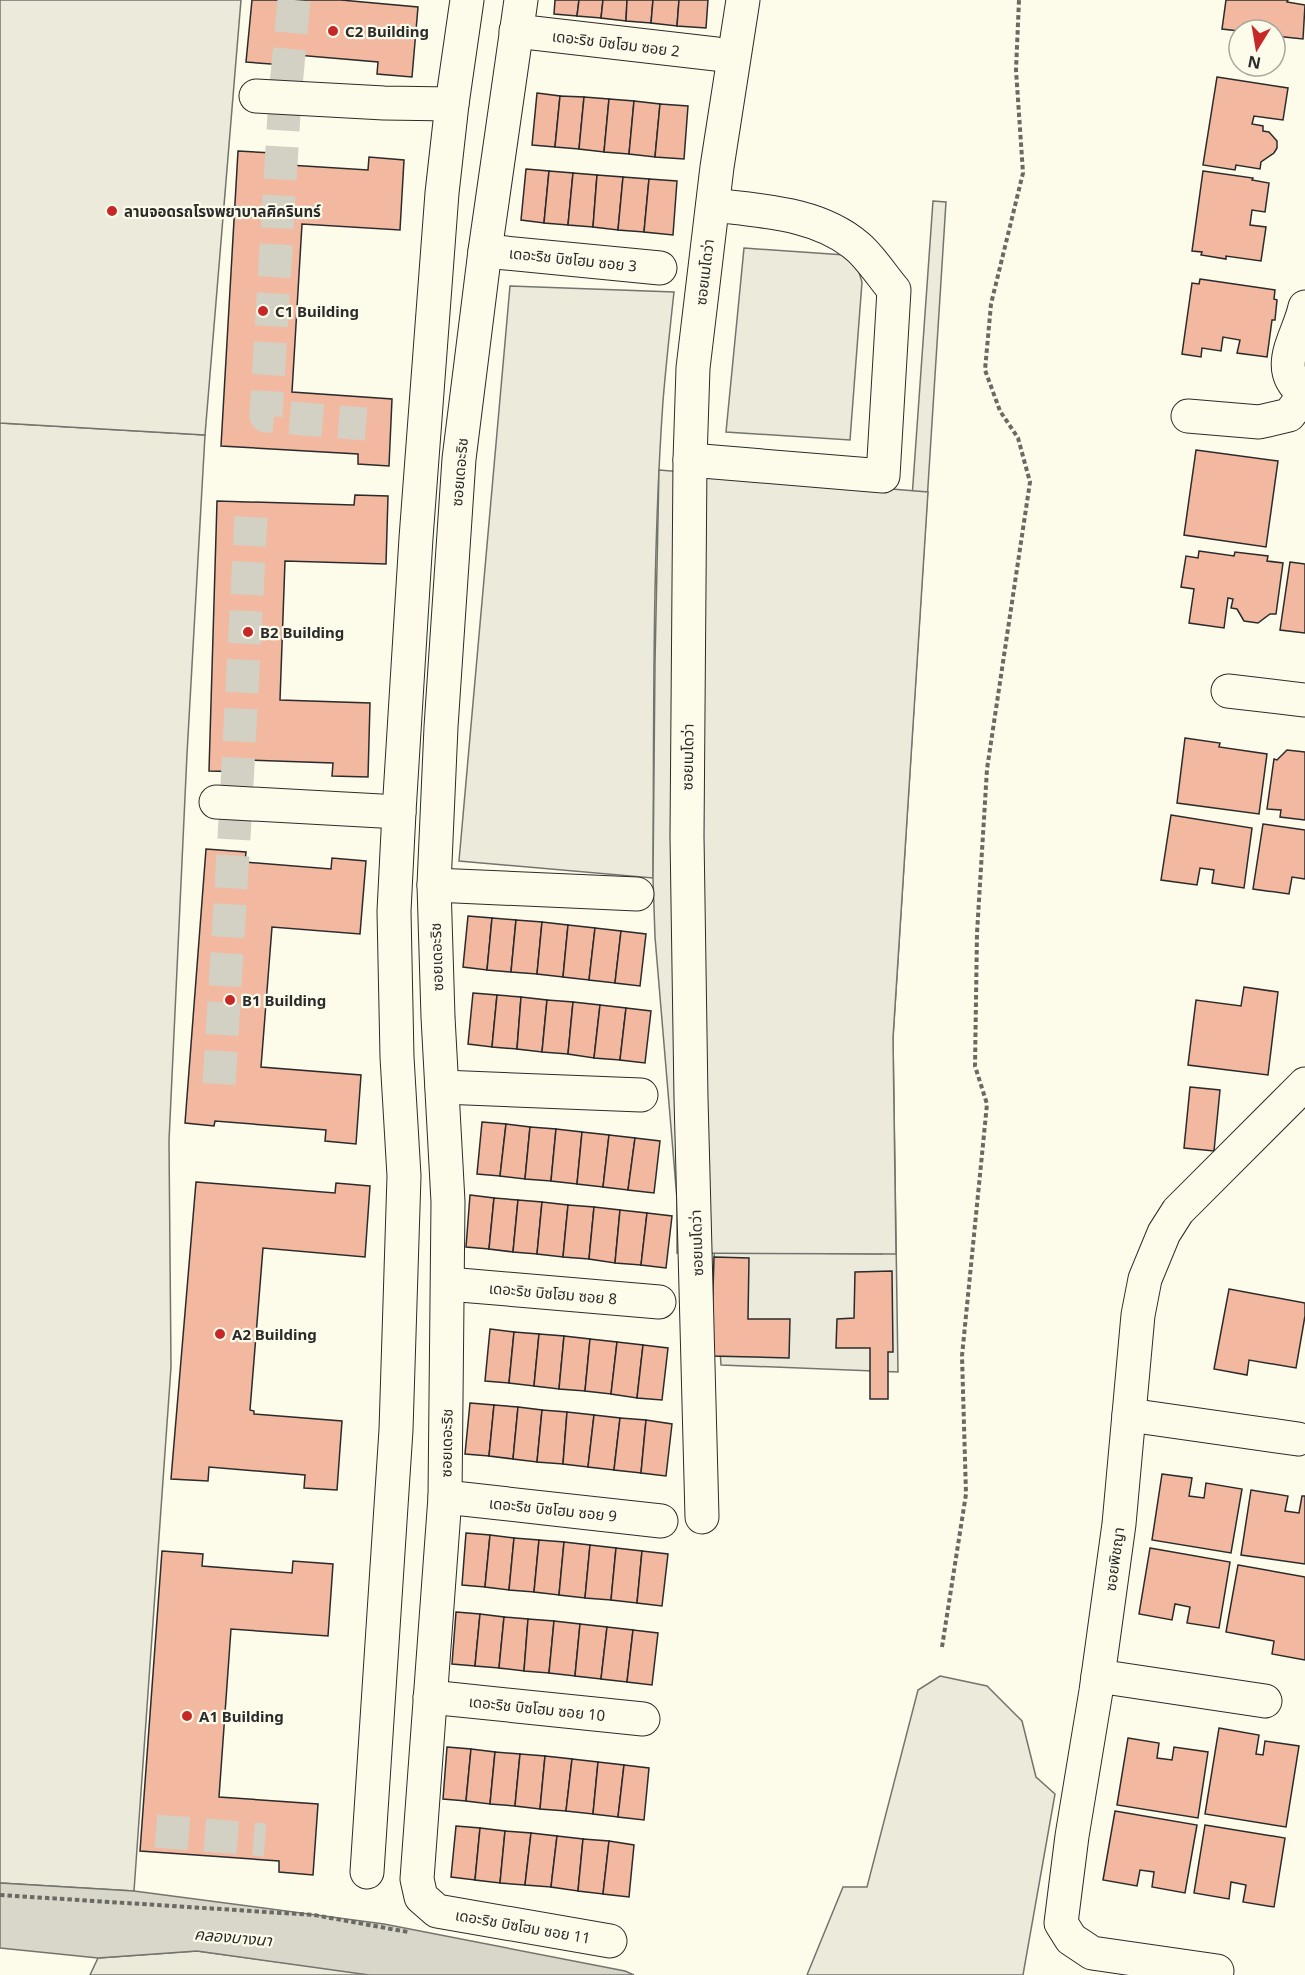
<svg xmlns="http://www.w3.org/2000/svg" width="1305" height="1975" viewBox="0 0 1305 1975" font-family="'Noto Sans','Noto Sans Thai',sans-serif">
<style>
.green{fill:#ecebdb;stroke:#74746e;stroke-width:1.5}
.parking{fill:#eceadb;stroke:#74746e;stroke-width:1.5}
.water{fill:#d8d7c9;stroke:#74746e;stroke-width:1.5}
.building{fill:#f2b8a0;stroke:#2b2b2b;stroke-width:1.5}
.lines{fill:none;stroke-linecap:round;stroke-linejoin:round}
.minor-tunnel{stroke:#d3d1c4;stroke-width:33;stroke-dasharray:33 16;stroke-linecap:butt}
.minor-casing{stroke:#2b2b2b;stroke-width:35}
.path{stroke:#6a6964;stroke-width:4;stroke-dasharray:4.5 3;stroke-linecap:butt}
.minor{stroke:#fdfbea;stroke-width:33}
.poi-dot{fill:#c62828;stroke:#fdfbea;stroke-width:2}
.labels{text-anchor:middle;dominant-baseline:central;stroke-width:4.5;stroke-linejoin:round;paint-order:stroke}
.poi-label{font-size:15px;font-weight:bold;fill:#2b2b2b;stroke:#fdfbea;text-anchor:start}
.street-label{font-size:15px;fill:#2b2b2b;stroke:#fdfbea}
.water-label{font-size:16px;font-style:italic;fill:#2b2b2b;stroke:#fdfbea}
</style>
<rect width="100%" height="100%" fill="#fdfbea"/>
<!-- green -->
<g class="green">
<polygon points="933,201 946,202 893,1038 898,1372 721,1365 714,1252 882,1254 894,752"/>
<polygon points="744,248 845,255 856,263 862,282 850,440 726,432"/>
<path d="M510,286L674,292C670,328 666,365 663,401C652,559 654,719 653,878L459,861Z"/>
<polygon points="0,423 205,435 187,754 169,1141 171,1367 134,1891 0,1883"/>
<polygon points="940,1676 987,1686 1022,1721 1036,1777 1055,1794 1023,1975 807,1975 843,1887 867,1887 918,1690"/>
<polygon points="197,1951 361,1973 369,1975 90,1975 98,1958"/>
</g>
<!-- parking -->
<g class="parking">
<polygon points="0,0 241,0 205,435 0,423"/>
<polygon points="659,470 928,492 893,1038 896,1254 677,1253 677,1199 655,937 653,878 655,663"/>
</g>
<!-- water -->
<polygon class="water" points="0,1883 134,1891 384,1924 625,1971 634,1975 369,1975 197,1951 98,1958 0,1948"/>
<!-- building -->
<g class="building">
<polygon points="252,0 341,0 418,7 412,77 377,74 378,62 285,54 284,65 246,62"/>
<polygon points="555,0 579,0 577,16 554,14"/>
<polygon points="579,0 603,0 601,18 577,16"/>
<polygon points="603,0 627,0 626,21 601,18"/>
<polygon points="627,0 653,0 651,23 626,21"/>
<polygon points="653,0 679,0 677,26 651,23"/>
<polygon points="679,0 708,0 706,28 677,26"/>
<polygon points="1226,0 1288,0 1287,2 1305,5 1303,39 1275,36 1275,30 1239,31 1222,29"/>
<polygon points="1217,77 1288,88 1283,120 1254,116 1252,124 1263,126 1263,131 1269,132 1277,141 1277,148 1274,153 1261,162 1260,169 1236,165 1235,170 1203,165"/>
<polygon points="537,93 560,96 555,147 532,145"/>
<polygon points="560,96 584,97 579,149 555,147"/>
<polygon points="584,97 609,99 604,152 579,149"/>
<polygon points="609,99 634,101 629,154 604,152"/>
<polygon points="634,101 660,104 655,157 629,154"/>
<polygon points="660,104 688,106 684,159 655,157"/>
<polygon points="238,151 273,153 273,164 368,170 369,157 404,160 400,230 302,224 292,392 392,399 389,466 358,464 358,454 221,446"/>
<polygon points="526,169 549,171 544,223 521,220"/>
<polygon points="549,171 573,173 568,225 544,223"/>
<polygon points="1203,171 1253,178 1252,180 1269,183 1265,212 1252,210 1250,225 1266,227 1261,261 1226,256 1226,259 1201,255 1202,252 1192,251"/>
<polygon points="573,173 597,175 593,227 568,225"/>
<polygon points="597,175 623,177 618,230 593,227"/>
<polygon points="623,177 649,179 644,232 618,230"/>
<polygon points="649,179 677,181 673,235 644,232"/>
<polygon points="1200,279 1275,290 1274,299 1277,300 1275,320 1272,320 1267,357 1237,353 1240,340 1223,337 1221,351 1202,348 1201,357 1182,354 1192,283 1199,284"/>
<polygon points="1196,450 1278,461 1266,547 1184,535"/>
<polygon points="355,495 388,496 386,564 285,561 280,700 370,703 368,777 332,776 333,763 246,760 246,772 209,771 217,501 354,505"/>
<polygon points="1199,551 1234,556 1235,552 1268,556 1267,561 1283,563 1276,614 1270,614 1258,623 1244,621 1237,609 1231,608 1233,599 1228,598 1224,628 1189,623 1194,589 1181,587 1186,556 1198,558"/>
<polygon points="1290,562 1305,564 1305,633 1280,630"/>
<polygon points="1185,738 1220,743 1219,747 1267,754 1259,814 1177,803"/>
<polygon points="1287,750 1305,752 1305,820 1280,817 1281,810 1267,809 1274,759 1277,760"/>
<polygon points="1171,815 1252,828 1244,888 1212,883 1214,870 1200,868 1197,885 1161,880"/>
<polygon points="1263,824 1305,830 1305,879 1292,877 1289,894 1253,889"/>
<polygon points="206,849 246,852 245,862 331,869 332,858 366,861 360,934 272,927 261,1067 361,1075 356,1144 325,1141 326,1130 215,1121 214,1126 185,1123"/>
<polygon points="468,916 492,918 487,970 463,967"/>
<polygon points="492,918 516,920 511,972 487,970"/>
<polygon points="516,920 542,922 537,974 511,972"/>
<polygon points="542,922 568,925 563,977 537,974"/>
<polygon points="568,925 595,928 589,980 563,977"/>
<polygon points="595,928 621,931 615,983 589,980"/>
<polygon points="621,931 646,934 640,986 615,983"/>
<polygon points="1244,987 1278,992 1268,1075 1188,1065 1196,1000 1241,1006"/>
<polygon points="473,993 497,995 492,1047 468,1044"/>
<polygon points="497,995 521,997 517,1049 492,1047"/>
<polygon points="521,997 547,1000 542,1052 517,1049"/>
<polygon points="547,1000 573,1002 568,1054 542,1052"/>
<polygon points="573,1002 600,1005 594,1058 568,1054"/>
<polygon points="600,1005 626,1008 620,1060 594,1058"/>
<polygon points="626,1008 651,1011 645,1063 620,1060"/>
<polygon points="1190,1087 1220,1090 1214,1151 1184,1148"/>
<polygon points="482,1122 506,1124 500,1176 477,1174"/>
<polygon points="506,1124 530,1127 525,1179 500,1176"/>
<polygon points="530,1127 556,1129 551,1181 525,1179"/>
<polygon points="556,1129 582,1132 577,1184 551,1181"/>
<polygon points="582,1132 609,1135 603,1187 577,1184"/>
<polygon points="609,1135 635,1138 628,1190 603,1187"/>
<polygon points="635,1138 660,1141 654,1193 628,1190"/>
<polygon points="196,1182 335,1193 336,1183 370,1186 365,1257 263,1248 250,1410 254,1411 254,1414 342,1421 337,1490 304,1488 305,1475 209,1467 208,1481 171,1479"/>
<polygon points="470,1195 494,1198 489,1249 466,1247"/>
<polygon points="494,1198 518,1200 513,1252 489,1249"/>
<polygon points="518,1200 542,1202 537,1254 513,1252"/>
<polygon points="542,1202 568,1205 563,1257 537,1254"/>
<polygon points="568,1205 594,1207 589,1259 563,1257"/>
<polygon points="594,1207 620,1210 615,1263 589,1259"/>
<polygon points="620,1210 647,1213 641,1265 615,1263"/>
<polygon points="647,1213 672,1216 666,1268 641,1265"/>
<polygon points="714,1257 749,1258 748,1319 790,1319 789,1358 711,1356"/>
<polygon points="892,1271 893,1352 888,1352 888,1399 870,1399 870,1348 836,1348 837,1319 854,1318 855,1272"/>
<polygon points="1229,1289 1305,1303 1305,1316 1296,1368 1249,1360 1247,1375 1214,1369"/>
<polygon points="490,1329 514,1332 509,1383 485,1381"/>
<polygon points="514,1332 539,1334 534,1386 509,1383"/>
<polygon points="539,1334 564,1336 559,1389 534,1386"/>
<polygon points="564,1336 590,1339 585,1391 559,1389"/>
<polygon points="590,1339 617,1342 611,1394 585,1391"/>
<polygon points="617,1342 643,1345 637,1398 611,1394"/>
<polygon points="643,1345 668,1348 662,1400 637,1398"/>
<polygon points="470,1403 494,1405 489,1456 465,1454"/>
<polygon points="494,1405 518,1407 513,1459 489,1456"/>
<polygon points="518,1407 542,1410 537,1462 513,1459"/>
<polygon points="542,1410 567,1412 563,1464 537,1462"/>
<polygon points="567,1412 594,1415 588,1467 563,1464"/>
<polygon points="594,1415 620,1418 614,1470 588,1467"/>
<polygon points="620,1418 646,1420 641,1473 614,1470"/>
<polygon points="646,1420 672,1424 666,1476 641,1473"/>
<polygon points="1162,1474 1192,1478 1189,1496 1204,1498 1206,1483 1242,1489 1231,1553 1152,1540"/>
<polygon points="1251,1490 1288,1496 1285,1511 1299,1513 1302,1496 1305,1496 1305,1564 1241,1555"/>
<polygon points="466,1533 490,1535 485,1587 462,1585"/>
<polygon points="490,1535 514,1538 509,1590 485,1587"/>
<polygon points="514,1538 539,1540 534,1592 509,1590"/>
<polygon points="539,1540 564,1542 559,1595 534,1592"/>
<polygon points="564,1542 590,1545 585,1598 559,1595"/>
<polygon points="590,1545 616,1548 611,1600 585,1598"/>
<polygon points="616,1548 642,1551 637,1603 611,1600"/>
<polygon points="1150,1548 1230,1562 1219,1628 1187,1623 1190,1607 1175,1604 1172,1620 1139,1614"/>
<polygon points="162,1551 203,1554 202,1566 292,1573 293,1561 333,1564 328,1636 231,1629 219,1797 318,1804 313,1875 279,1872 279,1861 140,1851"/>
<polygon points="642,1551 668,1554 662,1606 637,1603"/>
<polygon points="1238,1565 1305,1577 1305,1660 1272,1654 1274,1641 1226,1632"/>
<polygon points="456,1612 480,1614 475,1666 452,1664"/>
<polygon points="480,1614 504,1617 499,1668 475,1666"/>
<polygon points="504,1617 528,1619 524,1671 499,1668"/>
<polygon points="528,1619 554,1621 549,1673 524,1671"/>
<polygon points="554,1621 580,1624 575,1676 549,1673"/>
<polygon points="580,1624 607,1627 601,1679 575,1676"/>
<polygon points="607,1627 633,1630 627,1682 601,1679"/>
<polygon points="633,1630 658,1633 652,1685 627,1682"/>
<polygon points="1219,1728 1259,1735 1256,1754 1263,1755 1265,1741 1299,1746 1286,1827 1205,1814"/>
<polygon points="1128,1738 1159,1743 1157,1758 1172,1760 1174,1747 1208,1752 1198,1818 1117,1805"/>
<polygon points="447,1747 471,1749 466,1801 443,1799"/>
<polygon points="471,1749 495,1752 490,1804 466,1801"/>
<polygon points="495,1752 520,1754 515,1806 490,1804"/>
<polygon points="520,1754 545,1756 540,1809 515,1806"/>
<polygon points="545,1756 572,1759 566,1811 540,1809"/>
<polygon points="572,1759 598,1762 593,1814 566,1811"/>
<polygon points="598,1762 624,1765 618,1817 593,1814"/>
<polygon points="624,1765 649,1768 644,1820 618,1817"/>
<polygon points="1115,1811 1197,1825 1185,1893 1152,1887 1154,1872 1140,1870 1137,1886 1103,1880"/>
<polygon points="1205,1825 1285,1838 1274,1907 1243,1902 1246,1885 1231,1882 1229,1899 1194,1893"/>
<polygon points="456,1826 480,1828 475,1880 451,1877"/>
<polygon points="480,1828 505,1831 500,1883 475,1880"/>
<polygon points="505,1831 531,1833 525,1885 500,1883"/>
<polygon points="531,1833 557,1836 551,1887 525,1885"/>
<polygon points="557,1836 583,1839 578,1891 551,1887"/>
<polygon points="583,1839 609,1841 603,1894 578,1891"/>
<polygon points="609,1841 634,1845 629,1897 603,1894"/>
</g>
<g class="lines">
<!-- minor-tunnel -->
<g class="minor-tunnel">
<polyline points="294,0 285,97 266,416 366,424"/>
<polyline points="219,1084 236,804 251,517"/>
<polyline points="156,1831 265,1840"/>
</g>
<defs>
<g id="minor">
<polyline points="521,0 485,251 459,459 441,727 434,885 438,1017 448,1202 445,1497 417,1879 421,1897 437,1911 610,1941"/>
<polyline points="516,31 716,54"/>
<polyline points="256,96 384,103 452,104"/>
<polyline points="485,251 660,268"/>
<path d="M1305,307C1298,339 1271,369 1305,394"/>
<polyline points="1188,416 1259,422 1289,415 1305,394"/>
<path d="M690,460L883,476L894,290C883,277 870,257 858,247C819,213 762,211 713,205"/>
<polyline points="1228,691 1305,700"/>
<polyline points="216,802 399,812"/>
<polyline points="434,885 637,894"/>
<polyline points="442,1087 641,1095"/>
<polyline points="448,1284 659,1302"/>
<polyline points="1129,1415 1298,1439"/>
<polyline points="445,1497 661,1521"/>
<polyline points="702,1517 691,1098 687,836 690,460 693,368 717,167 743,0"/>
<polyline points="1098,1676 1265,1701"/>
<polyline points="430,1697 643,1719"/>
<polyline points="367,1872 396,1430 404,1176 397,1057 394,911 399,812 416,538 442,193 452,104 467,0"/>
<polyline points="1217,1971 1092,1953 1071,1939 1061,1923 1072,1836 1096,1691 1119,1524 1138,1315 1145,1279 1164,1233 1178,1211 1305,1084"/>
</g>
</defs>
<!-- minor casing -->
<use href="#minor" class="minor-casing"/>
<!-- path -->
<g class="path">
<polyline points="942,1647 966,1494 962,1356 987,1104 975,1066 977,933 987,769 1030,482 1018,438 1000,411 985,370 991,304 1023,173 1016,70 1019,0"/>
<polyline points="0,1895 314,1915 408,1932"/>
</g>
<!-- minor -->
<use href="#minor" class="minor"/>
</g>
<!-- markers -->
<g class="poi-dot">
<circle cx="333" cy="31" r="6"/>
<circle cx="112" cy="211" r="6"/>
<circle cx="263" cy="311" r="6"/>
<circle cx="248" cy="632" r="6"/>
<circle cx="230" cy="1000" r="6"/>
<circle cx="220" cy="1334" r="6"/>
<circle cx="187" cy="1716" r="6"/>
</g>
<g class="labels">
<!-- poi labels -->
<g class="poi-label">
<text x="345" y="31">C2 Building</text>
<text x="124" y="211">ลานจอดรถโรงพยาบาลศิครินทร์</text>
<text x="275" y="311">C1 Building</text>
<text x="260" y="632">B2 Building</text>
<text x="242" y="1000">B1 Building</text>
<text x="232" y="1334">A2 Building</text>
<text x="199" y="1716">A1 Building</text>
</g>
<!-- street labels -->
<g class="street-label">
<text transform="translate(616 43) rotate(7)">เดอะริช บิซโฮม ซอย 2</text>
<text transform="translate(573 259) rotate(6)">เดอะริช บิซโฮม ซอย 3</text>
<text transform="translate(704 272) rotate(-83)">ซอยเมโดว่า</text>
<text transform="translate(459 472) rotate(-85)">ซอยเดอะริช</text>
<text transform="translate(687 757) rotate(-89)">ซอยเมโดว่า</text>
<text transform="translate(436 957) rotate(-92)">ซอยเดอะริช</text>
<text transform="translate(696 1243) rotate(-92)">ซอยเมโดว่า</text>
<text transform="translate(553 1293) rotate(5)">เดอะริช บิซโฮม ซอย 8</text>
<text transform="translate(446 1443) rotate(-89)">ซอยเดอะริช</text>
<text transform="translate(553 1509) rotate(6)">เดอะริช บิซโฮม ซอย 9</text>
<text transform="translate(1114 1559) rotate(-82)">ซอยพิชญา</text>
<text transform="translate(537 1708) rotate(6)">เดอะริช บิซโฮม ซอย 10</text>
<text transform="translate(523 1926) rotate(10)">เดอะริช บิซโฮม ซอย 11</text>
</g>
<!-- water labels -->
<g class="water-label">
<text transform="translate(233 1937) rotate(5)">คลองบางนา</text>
</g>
</g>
<!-- north arrow -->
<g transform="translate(1257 48) rotate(191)"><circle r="28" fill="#fdfbea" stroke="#a9a89e" stroke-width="1.5"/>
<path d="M0-4.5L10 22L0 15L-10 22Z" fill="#c62828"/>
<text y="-9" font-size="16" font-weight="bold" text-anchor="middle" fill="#2b2b2b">N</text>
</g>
</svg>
